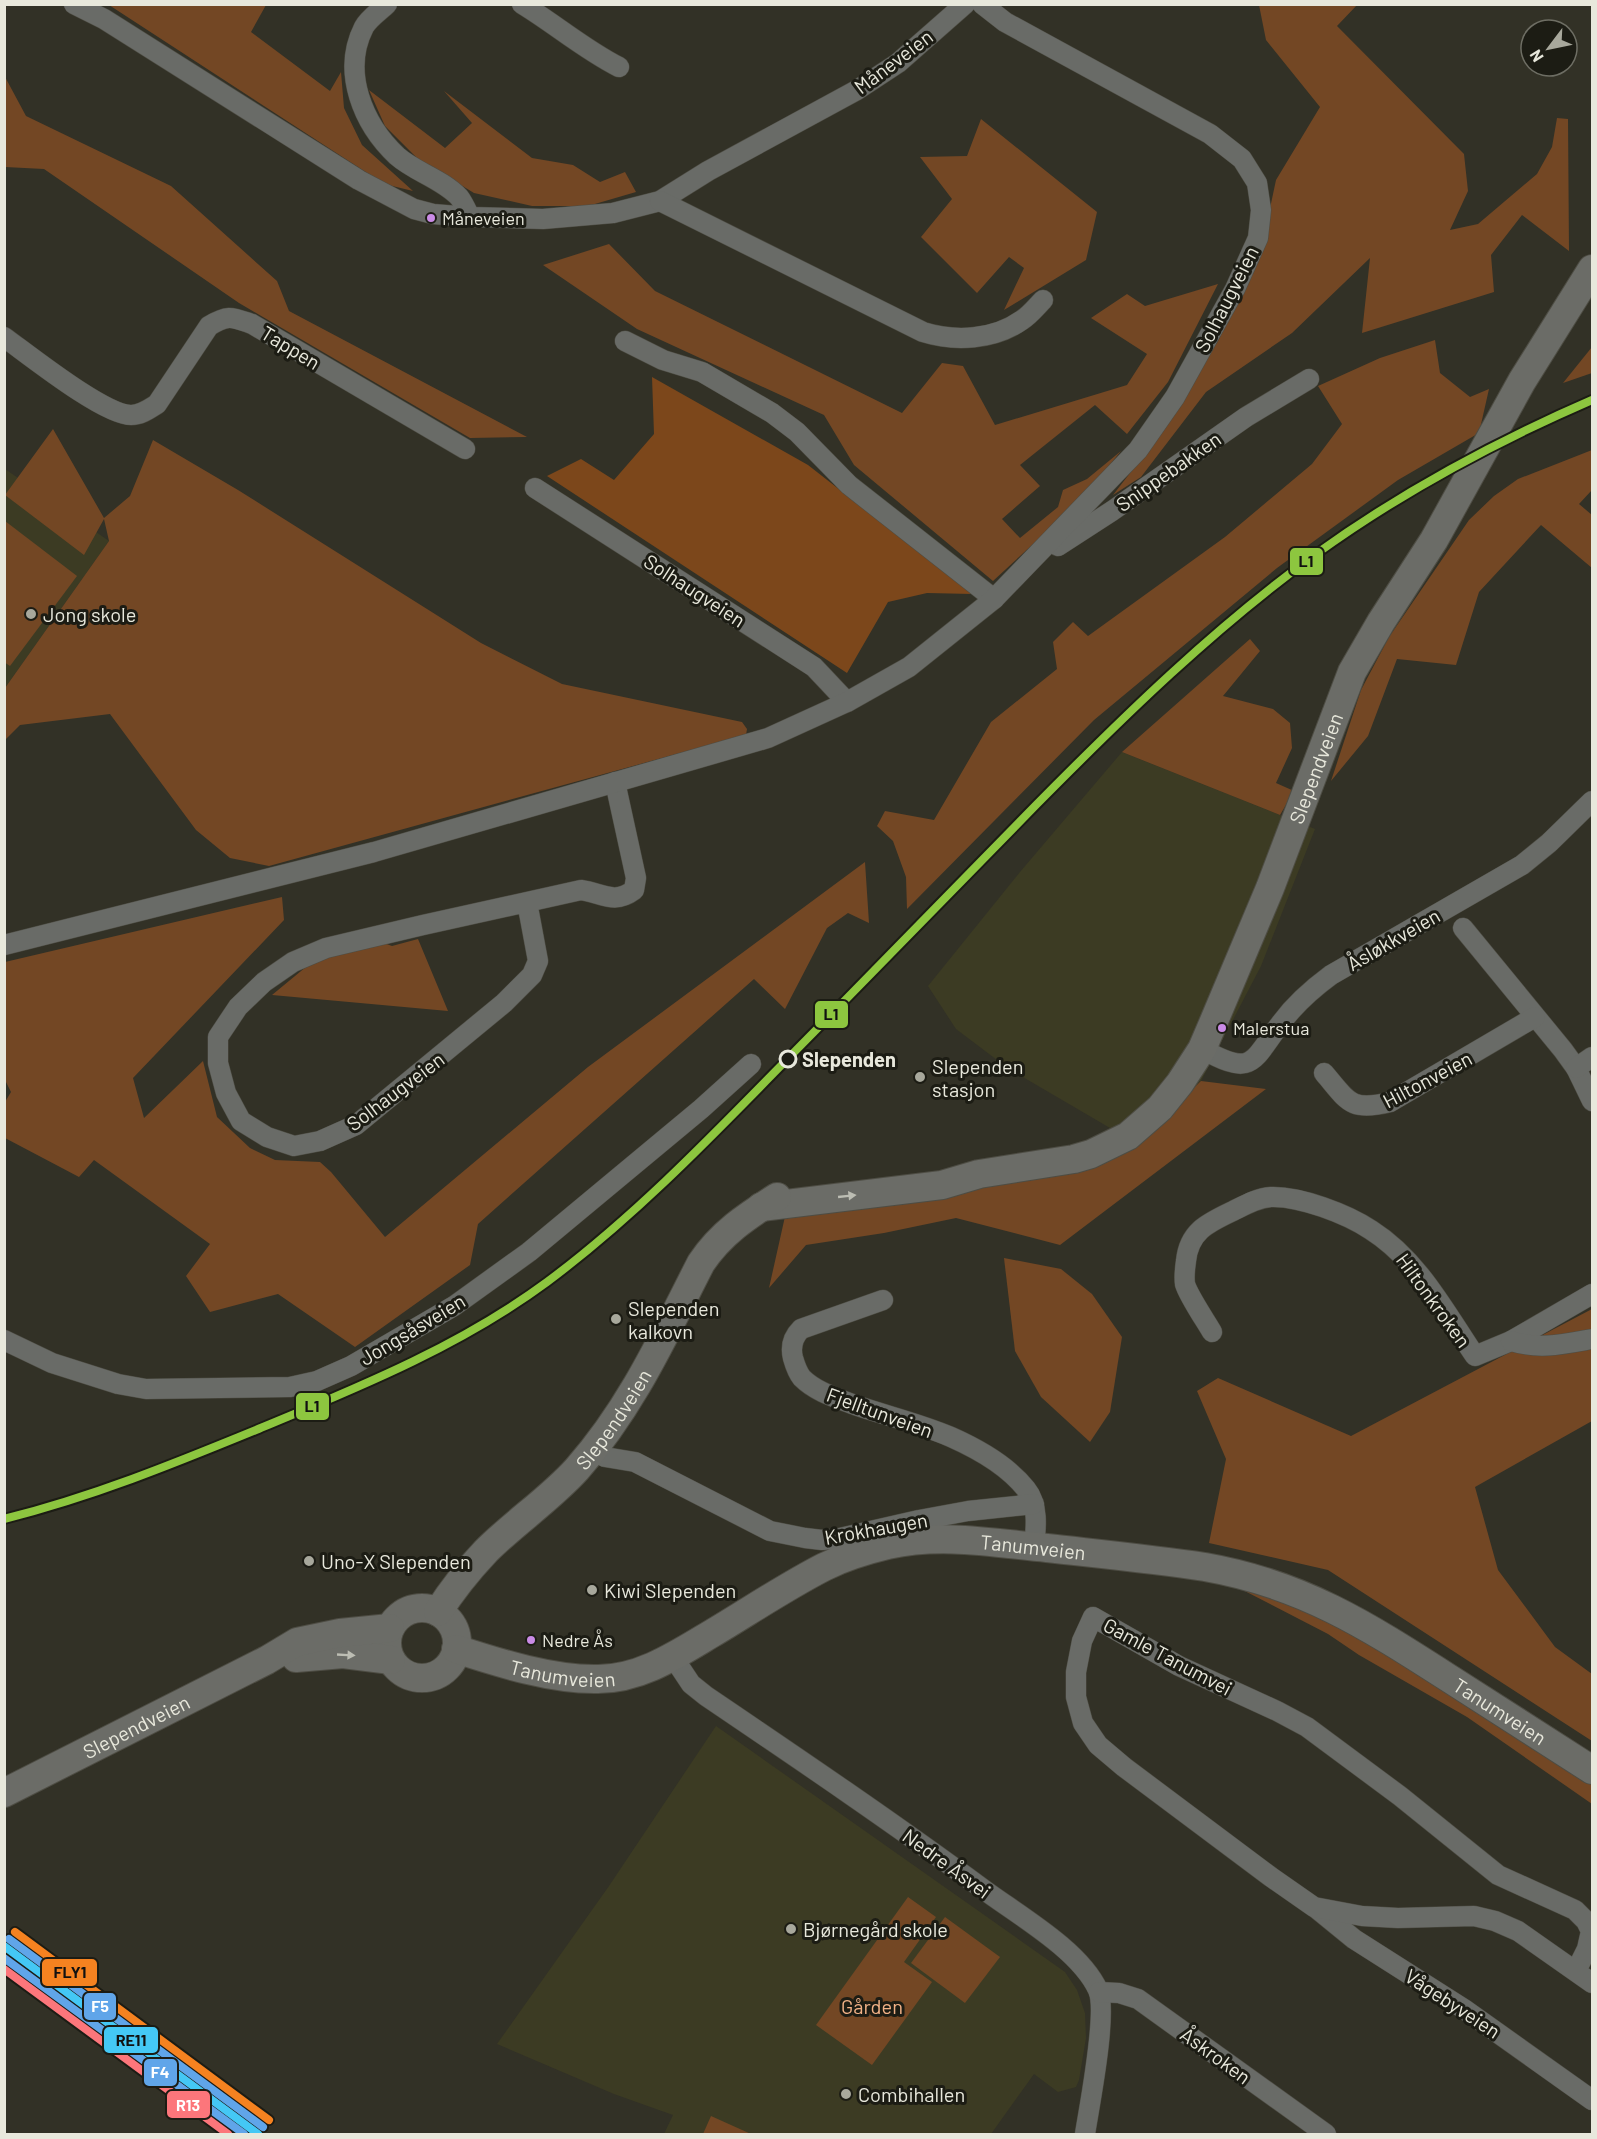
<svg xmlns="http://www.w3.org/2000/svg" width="1597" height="2139" viewBox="0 0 1597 2139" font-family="Barlow,sans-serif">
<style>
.built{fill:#3c3b23}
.green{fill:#734724}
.forest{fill:#7c471b}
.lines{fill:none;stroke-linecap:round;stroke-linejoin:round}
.minor-casing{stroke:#4e4d44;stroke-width:21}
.secondary-casing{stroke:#4e4d44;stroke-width:30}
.minor{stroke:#696b67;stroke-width:20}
.secondary{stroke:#6b6c67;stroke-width:28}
.rail-1-casing{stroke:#1c1c14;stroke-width:12}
.rail-2-casing{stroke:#1c1c14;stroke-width:12}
.rail-3-casing{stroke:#1c1c14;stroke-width:12}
.rail-4-casing{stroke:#1c1c14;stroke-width:12}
.rail-5-casing{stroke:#1c1c14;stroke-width:12}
.rail-6-casing{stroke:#1c1c14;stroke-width:12}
.rail-1{stroke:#8dc63f;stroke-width:8}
.rail-2{stroke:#44c8f5;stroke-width:8}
.rail-3{stroke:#60a5e9;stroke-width:8}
.rail-4{stroke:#60a5e9;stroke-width:8}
.rail-5{stroke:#fc767b;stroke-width:8}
.rail-6{stroke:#f58220;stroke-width:8}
.oneway{fill:#bcbdb3}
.bus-dot{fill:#ca8be6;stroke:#1c1c14;stroke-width:2}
.poi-dot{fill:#a8a89c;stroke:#1c1c14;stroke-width:2}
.stop-dot{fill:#1c1c14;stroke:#e8e8dc;stroke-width:3}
.labels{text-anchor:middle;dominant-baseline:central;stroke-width:6;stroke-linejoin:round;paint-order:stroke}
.bus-label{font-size:18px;fill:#e8e8dc;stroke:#1c1c14;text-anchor:start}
.street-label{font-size:20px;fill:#e8e8dc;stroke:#1c1c14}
.poi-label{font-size:20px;fill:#e8e8dc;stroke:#1c1c14;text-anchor:start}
.stop-label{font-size:20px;font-weight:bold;fill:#e8e8dc;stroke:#1c1c14;text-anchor:start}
.park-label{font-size:20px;fill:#f2b287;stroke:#1c1c14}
.line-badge{stroke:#1c1c14;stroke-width:2}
.badge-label{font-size:16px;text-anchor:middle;font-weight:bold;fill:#fff}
.pale-badge-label{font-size:16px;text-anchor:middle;font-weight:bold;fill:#111}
</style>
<rect width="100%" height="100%" fill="#323126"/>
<!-- built -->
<g class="built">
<polygon points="5,469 109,541 5,688"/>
<polygon points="1122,752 1315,829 1261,966 1201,1081 1134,1142 1009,1069 956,1029 928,986 1020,872"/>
<polygon points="716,1726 1065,1972 1077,1990 1085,2013 1086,2038 1079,2080 1076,2087 1058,2092 1034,2074 991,2134 664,2134 673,2115 614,2094 497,2044 609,1886"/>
</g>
<!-- green -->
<g class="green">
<polygon points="109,5 266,5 251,32 330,91 341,72 344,108 362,145 413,191 384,184"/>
<polygon points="1259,5 1357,5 1337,26 1464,154 1468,191 1450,230 1478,224 1537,174 1552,147 1557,118 1568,119 1569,251 1522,215 1491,255 1494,292 1362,333 1370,258 1292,333 1206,392 1141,477 1113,495 1144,455 1218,341 1260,255 1276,180 1320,107 1266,40"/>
<polygon points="4,75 26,116 171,186 277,281 289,311 527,437 470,438 239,303 44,169 5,167"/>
<polygon points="369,90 445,148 472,123 444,91 532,158 573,165 600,182 625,172 636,192 588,206 532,206 474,193 418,159 385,126"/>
<polygon points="981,119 1097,212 1086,260 1004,310 1024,268 1009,257 977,293 921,237 952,199 920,157 967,156"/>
<polygon points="609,244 655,291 902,413 942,363 963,366 995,425 1127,385 1147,354 1091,318 1127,294 1145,306 1218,284 1168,382 1127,434 1095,405 1020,465 1040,486 1002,519 1020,538 1058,507 1063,490 1087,479 1121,451 1083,498 993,581 854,465 824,415 637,329 543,265"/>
<polygon points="1435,340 1440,373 1470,397 1489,389 1479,433 1398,480 1277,568 1094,720 907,909 906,877 893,841 877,826 885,811 934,820 991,722 1057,669 1053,642 1073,622 1088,636 1225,537 1312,464 1342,424 1318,386 1380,358"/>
<polygon points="1592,347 1592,373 1563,383"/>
<polygon points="53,429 104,518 130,496 153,440 238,490 481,643 562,684 742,722 747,729 746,735 269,866 230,858 196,830 110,714 20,725 5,740 5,688 109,541 104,519 84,555 5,495"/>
<polygon points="1592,450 1592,490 1579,504 1592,515 1592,568 1541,525 1479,592 1456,665 1397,659 1368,736 1331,781 1361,690 1389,637 1469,520 1494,496 1518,479"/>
<polygon points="5,521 77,576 10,666 4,662"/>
<polygon points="1250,639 1260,651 1223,696 1273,709 1290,723 1292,748 1276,783 1294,791 1280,815 1122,752"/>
<polygon points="865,862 869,923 848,913 827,928 785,1009 754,979 478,1224 470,1265 355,1347 278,1294 210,1312 186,1276 210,1244 94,1160 79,1177 5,1138 5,1102 11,1092 5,1080 5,962 282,897 284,920 133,1078 144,1118 203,1061 217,1117 250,1148 275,1160 320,1162 331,1172 385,1237 588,1067"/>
<polygon points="370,938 392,946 418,939 448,1011 272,995 318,957"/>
<polygon points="1201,1081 1266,1089 1060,1245 956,1218 884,1233 806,1245 769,1288 786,1212 1088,1162 1175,1106"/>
<polygon points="1004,1258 1061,1269 1092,1294 1122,1337 1110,1412 1090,1442 1041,1397 1015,1351"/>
<polygon points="1592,1309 1592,1421 1475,1487 1498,1570 1555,1647 1592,1674 1592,1741 1328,1570 1209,1543 1226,1459 1197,1391 1218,1378 1351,1436"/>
<polygon points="1241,1583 1341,1626 1491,1719 1592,1785 1592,1804 1467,1717 1359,1655 1328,1634 1235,1586"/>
<polygon points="908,1897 936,1917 904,1962 932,1982 872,2065 816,2025"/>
<polygon points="945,1917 1000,1957 965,2003 911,1963"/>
<polygon points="711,2116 751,2134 703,2134"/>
</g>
<!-- forest -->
<polygon class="forest" points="652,377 808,465 973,594 927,593 888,602 847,673 547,476 581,459 614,480 654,434"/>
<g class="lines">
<defs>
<g id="minor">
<polyline points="74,4 104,19 359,180 414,209 433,214 470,217 543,219 613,213 660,201 708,171 857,90 898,63 965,4"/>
<path d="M387,4C380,11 369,18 364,27C341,72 363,124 397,156C415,172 442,179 459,197C463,202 467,211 470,217"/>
<path d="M522,4C555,24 585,50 619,67"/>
<path d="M660,201L923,332C955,342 994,340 1022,320C1030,315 1036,307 1043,300"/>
<path d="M4,337C29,355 104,415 131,415C141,415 149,409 157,404L209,326C228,314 232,317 252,324L465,449"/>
<polyline points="625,341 663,360 702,372 772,413 797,432 849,485 994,599"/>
<polyline points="535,488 814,667 847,702"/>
<polyline points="1058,546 1112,511 1246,417 1309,379"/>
<path d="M527,902L538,961L532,975L504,1003L356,1125L320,1141L294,1146L267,1137L241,1121L226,1093L218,1063V1037L238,1007L264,982L293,962L326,948L423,925L581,890C602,893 614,905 634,890L636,878L615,782"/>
<polyline points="1463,928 1563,1050 1576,1068 1592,1101"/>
<polyline points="4,945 374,852 768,738 847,702 909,667 994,599 1138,450 1175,397 1235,289 1258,238 1261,210 1257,183 1242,159 1210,134 1005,22 982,4"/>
<path d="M1202,1049C1253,1077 1251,1063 1281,1023C1295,1004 1312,989 1331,975L1522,865L1549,843L1592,801"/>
<polyline points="1576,1068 1592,1057"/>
<path d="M1324,1073C1348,1101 1350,1112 1390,1102L1535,1017"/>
<path d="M883,1300L801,1329C793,1337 790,1346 793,1358C795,1365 797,1372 802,1378C816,1392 837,1398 855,1405C887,1416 921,1424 951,1437C978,1449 1008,1466 1026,1489C1039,1505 1036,1529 1034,1547"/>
<path d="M1212,1332C1205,1320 1188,1295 1185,1284C1184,1277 1185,1268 1186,1261C1189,1231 1208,1223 1233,1211C1245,1205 1257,1198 1271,1197C1300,1196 1347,1214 1371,1230C1418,1260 1444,1310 1475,1356L1511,1341L1592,1294"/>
<polyline points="4,1340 52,1363 118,1384 146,1389 290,1387 317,1381 351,1366 454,1306 529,1252 701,1109 751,1064"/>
<path d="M1511,1341C1539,1350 1564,1344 1592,1339"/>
<polyline points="593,1450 605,1457 635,1462 770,1531 805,1538 822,1540 840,1538 919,1520 968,1511 1034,1504"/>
<path d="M673,1657L691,1684L706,1696C799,1759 892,1822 983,1889C1018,1915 1080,1950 1098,1990C1108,2012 1089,2108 1085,2134"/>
<polyline points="1316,1908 1354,1939 1464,2009 1592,2100"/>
<polyline points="1576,1971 1587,1949 1591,1931 1586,1921 1575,1910 1498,1875 1400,1796 1307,1727 1277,1711 1179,1666 1093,1617 1082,1641 1076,1672 1076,1697 1083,1723 1098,1745 1124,1767 1271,1877 1314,1907 1362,1916 1398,1918 1474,1916 1495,1921 1518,1931 1592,1983"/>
<polyline points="1099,1992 1119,1993 1138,1999 1326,2134"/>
</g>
<g id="secondary">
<path id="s1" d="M761,1207L942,1185L979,1174L1074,1159L1091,1154L1128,1136L1160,1108L1180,1083L1202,1049L1214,1021L1270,888L1352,672L1381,622L1434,540L1522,381L1592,269"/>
<circle cx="422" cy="1643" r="35"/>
<path id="s2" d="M438,1612C452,1590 468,1570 486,1551C515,1522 550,1499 577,1469C632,1407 664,1335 701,1263C721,1233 747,1216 777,1197"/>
<path id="s3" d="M456,1649C499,1663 553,1680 598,1679C640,1679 676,1655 711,1634C748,1612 785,1587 824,1567C844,1557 867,1550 888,1545C941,1533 994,1543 1047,1548C1100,1554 1152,1559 1205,1567C1302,1584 1366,1625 1447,1677C1496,1708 1544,1739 1592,1770"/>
<polyline points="296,1658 343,1654 391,1660"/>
<path id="s4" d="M4,1793L267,1660L297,1642L340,1633L390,1628"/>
</g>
</defs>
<!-- minor casing -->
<use href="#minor" class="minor-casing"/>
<!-- secondary casing -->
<use href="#secondary" class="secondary-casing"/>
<!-- minor -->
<use href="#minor" class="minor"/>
<!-- secondary -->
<use href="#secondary" class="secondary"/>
<defs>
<path id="rail-1" d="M4,1519C92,1497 173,1464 256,1430C357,1388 459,1347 547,1282C645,1209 729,1118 814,1032C888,956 962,880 1036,805C1124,716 1214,628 1316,554C1402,492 1495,442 1592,400"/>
<polyline id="rail-2" points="4,1946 258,2134"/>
<polyline id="rail-3" points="4,1958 244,2134"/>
<polyline id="rail-4" points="9,1939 263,2127"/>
<polyline id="rail-5" points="4,1969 228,2134"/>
<polyline id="rail-6" points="15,1932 269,2120"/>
</defs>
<!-- rail-1 casing -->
<use href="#rail-1" class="rail-1-casing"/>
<!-- rail-2 casing -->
<use href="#rail-2" class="rail-2-casing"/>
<!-- rail-3 casing -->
<use href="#rail-3" class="rail-3-casing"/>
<!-- rail-4 casing -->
<use href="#rail-4" class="rail-4-casing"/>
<!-- rail-5 casing -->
<use href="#rail-5" class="rail-5-casing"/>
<!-- rail-6 casing -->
<use href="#rail-6" class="rail-6-casing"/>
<!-- rail-1 -->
<use href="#rail-1" class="rail-1"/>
<!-- rail-2 -->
<use href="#rail-2" class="rail-2"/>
<!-- rail-3 -->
<use href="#rail-3" class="rail-3"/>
<!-- rail-4 -->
<use href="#rail-4" class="rail-4"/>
<!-- rail-5 -->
<use href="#rail-5" class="rail-5"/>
<!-- rail-6 -->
<use href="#rail-6" class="rail-6"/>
</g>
<!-- one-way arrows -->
<defs><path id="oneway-solid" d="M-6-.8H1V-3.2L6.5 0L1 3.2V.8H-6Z" transform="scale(1.5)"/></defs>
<g class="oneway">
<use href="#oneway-solid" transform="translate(847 1196) rotate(-6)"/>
<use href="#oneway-solid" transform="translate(346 1655) rotate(3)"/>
</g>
<!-- markers -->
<g class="bus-dot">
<circle cx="431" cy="218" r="5"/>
<circle cx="1222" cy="1028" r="5"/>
<circle cx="531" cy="1640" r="5"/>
</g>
<g class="poi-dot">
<circle cx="31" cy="614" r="6"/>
<circle cx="920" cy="1077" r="6"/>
<circle cx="616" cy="1319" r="6"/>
<circle cx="309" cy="1561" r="6"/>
<circle cx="592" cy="1590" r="6"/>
<circle cx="791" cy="1929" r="6"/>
<circle cx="846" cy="2094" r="6"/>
</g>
<circle class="stop-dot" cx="788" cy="1059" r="8"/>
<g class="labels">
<!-- bus labels -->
<g class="bus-label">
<text x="442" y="218">Måneveien</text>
<text x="1233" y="1028">Malerstua</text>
<text x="542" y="1640">Nedre Ås</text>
</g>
<!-- street labels -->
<g class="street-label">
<text transform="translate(893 61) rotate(-37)">Måneveien</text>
<text transform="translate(1226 299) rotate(-63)">Solhaugveien</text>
<text transform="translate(291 347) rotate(31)">Tappen</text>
<text transform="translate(1168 471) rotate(-35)">Snippebakken</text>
<text transform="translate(695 590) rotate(33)">Solhaugveien</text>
<text stroke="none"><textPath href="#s1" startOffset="794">Slependveien</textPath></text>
<text transform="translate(1393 939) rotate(-30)">Åsløkkveien</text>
<text transform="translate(1427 1079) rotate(-28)">Hiltonveien</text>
<text transform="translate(395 1091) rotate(-37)">Solhaugveien</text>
<text transform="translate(1434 1300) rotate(54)">Hiltonkroken</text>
<text transform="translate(412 1329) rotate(-31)">Jongsåsveien</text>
<text transform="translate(880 1412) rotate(20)">Fjelltunveien</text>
<text stroke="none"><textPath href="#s2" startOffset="262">Slependveien</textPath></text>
<text transform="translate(876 1528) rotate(-10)">Krokhaugen</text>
<text stroke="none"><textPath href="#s3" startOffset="614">Tanumveien</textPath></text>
<text transform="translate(1168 1656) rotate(28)">Gamle Tanumvei</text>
<text stroke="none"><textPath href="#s3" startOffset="110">Tanumveien</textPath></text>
<text stroke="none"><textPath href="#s3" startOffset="1118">Tanumveien</textPath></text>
<text stroke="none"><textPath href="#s4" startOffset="148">Slependveien</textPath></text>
<text transform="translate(947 1863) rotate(36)">Nedre Åsvei</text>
<text transform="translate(1453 2003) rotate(33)">Vågebyveien</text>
<text transform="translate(1216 2055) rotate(36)">Åskroken</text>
</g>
<!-- poi labels -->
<g class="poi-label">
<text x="43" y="614">Jong skole</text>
<text x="932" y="1066">Slependen<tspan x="932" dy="23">stasjon</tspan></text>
<text x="628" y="1308">Slependen<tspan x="628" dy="23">kalkovn</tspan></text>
<text x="321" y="1561">Uno-X Slependen</text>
<text x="604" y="1590">Kiwi Slependen</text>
<text x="803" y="1929">Bjørnegård skole</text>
<text x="858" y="2094">Combihallen</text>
</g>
<!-- stop labels -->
<g class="stop-label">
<text x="802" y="1059">Slependen</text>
</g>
<!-- park labels -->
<g class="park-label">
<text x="872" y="2006">Gården</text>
</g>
</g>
<g class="line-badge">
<rect x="1289" y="547" width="35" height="29" rx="6" fill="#8dc63f"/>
<rect x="814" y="1000" width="35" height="29" rx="6" fill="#8dc63f"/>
<rect x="295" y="1392" width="35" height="29" rx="6" fill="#8dc63f"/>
<rect x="41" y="1958" width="57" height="29" rx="6" fill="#f58220"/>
<rect x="83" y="1992" width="34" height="29" rx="6" fill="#60a5e9"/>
<rect x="103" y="2026" width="56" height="28" rx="6" fill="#44c8f5"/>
<rect x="143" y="2058" width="35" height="29" rx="6" fill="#60a5e9"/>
<rect x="166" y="2090" width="45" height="29" rx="6" fill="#fc767b"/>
</g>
<g class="badge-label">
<text x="100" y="2012">F5</text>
<text x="160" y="2078">F4</text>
<text x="188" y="2111">R13</text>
</g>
<g class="pale-badge-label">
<text x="1306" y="567">L1</text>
<text x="831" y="1020">L1</text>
<text x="312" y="1412">L1</text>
<text x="70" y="1978">FLY1</text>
<text x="131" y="2046">RE11</text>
</g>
<!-- border -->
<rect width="1597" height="2139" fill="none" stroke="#e8e8dc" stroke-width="12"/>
<!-- north arrow -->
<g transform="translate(1549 48) rotate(238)"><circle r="28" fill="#1c1c14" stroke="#6e6e64" stroke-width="1.5"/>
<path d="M0-4.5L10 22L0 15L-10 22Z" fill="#a8a89c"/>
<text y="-9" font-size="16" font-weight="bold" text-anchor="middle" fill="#e8e8dc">N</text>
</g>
</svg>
